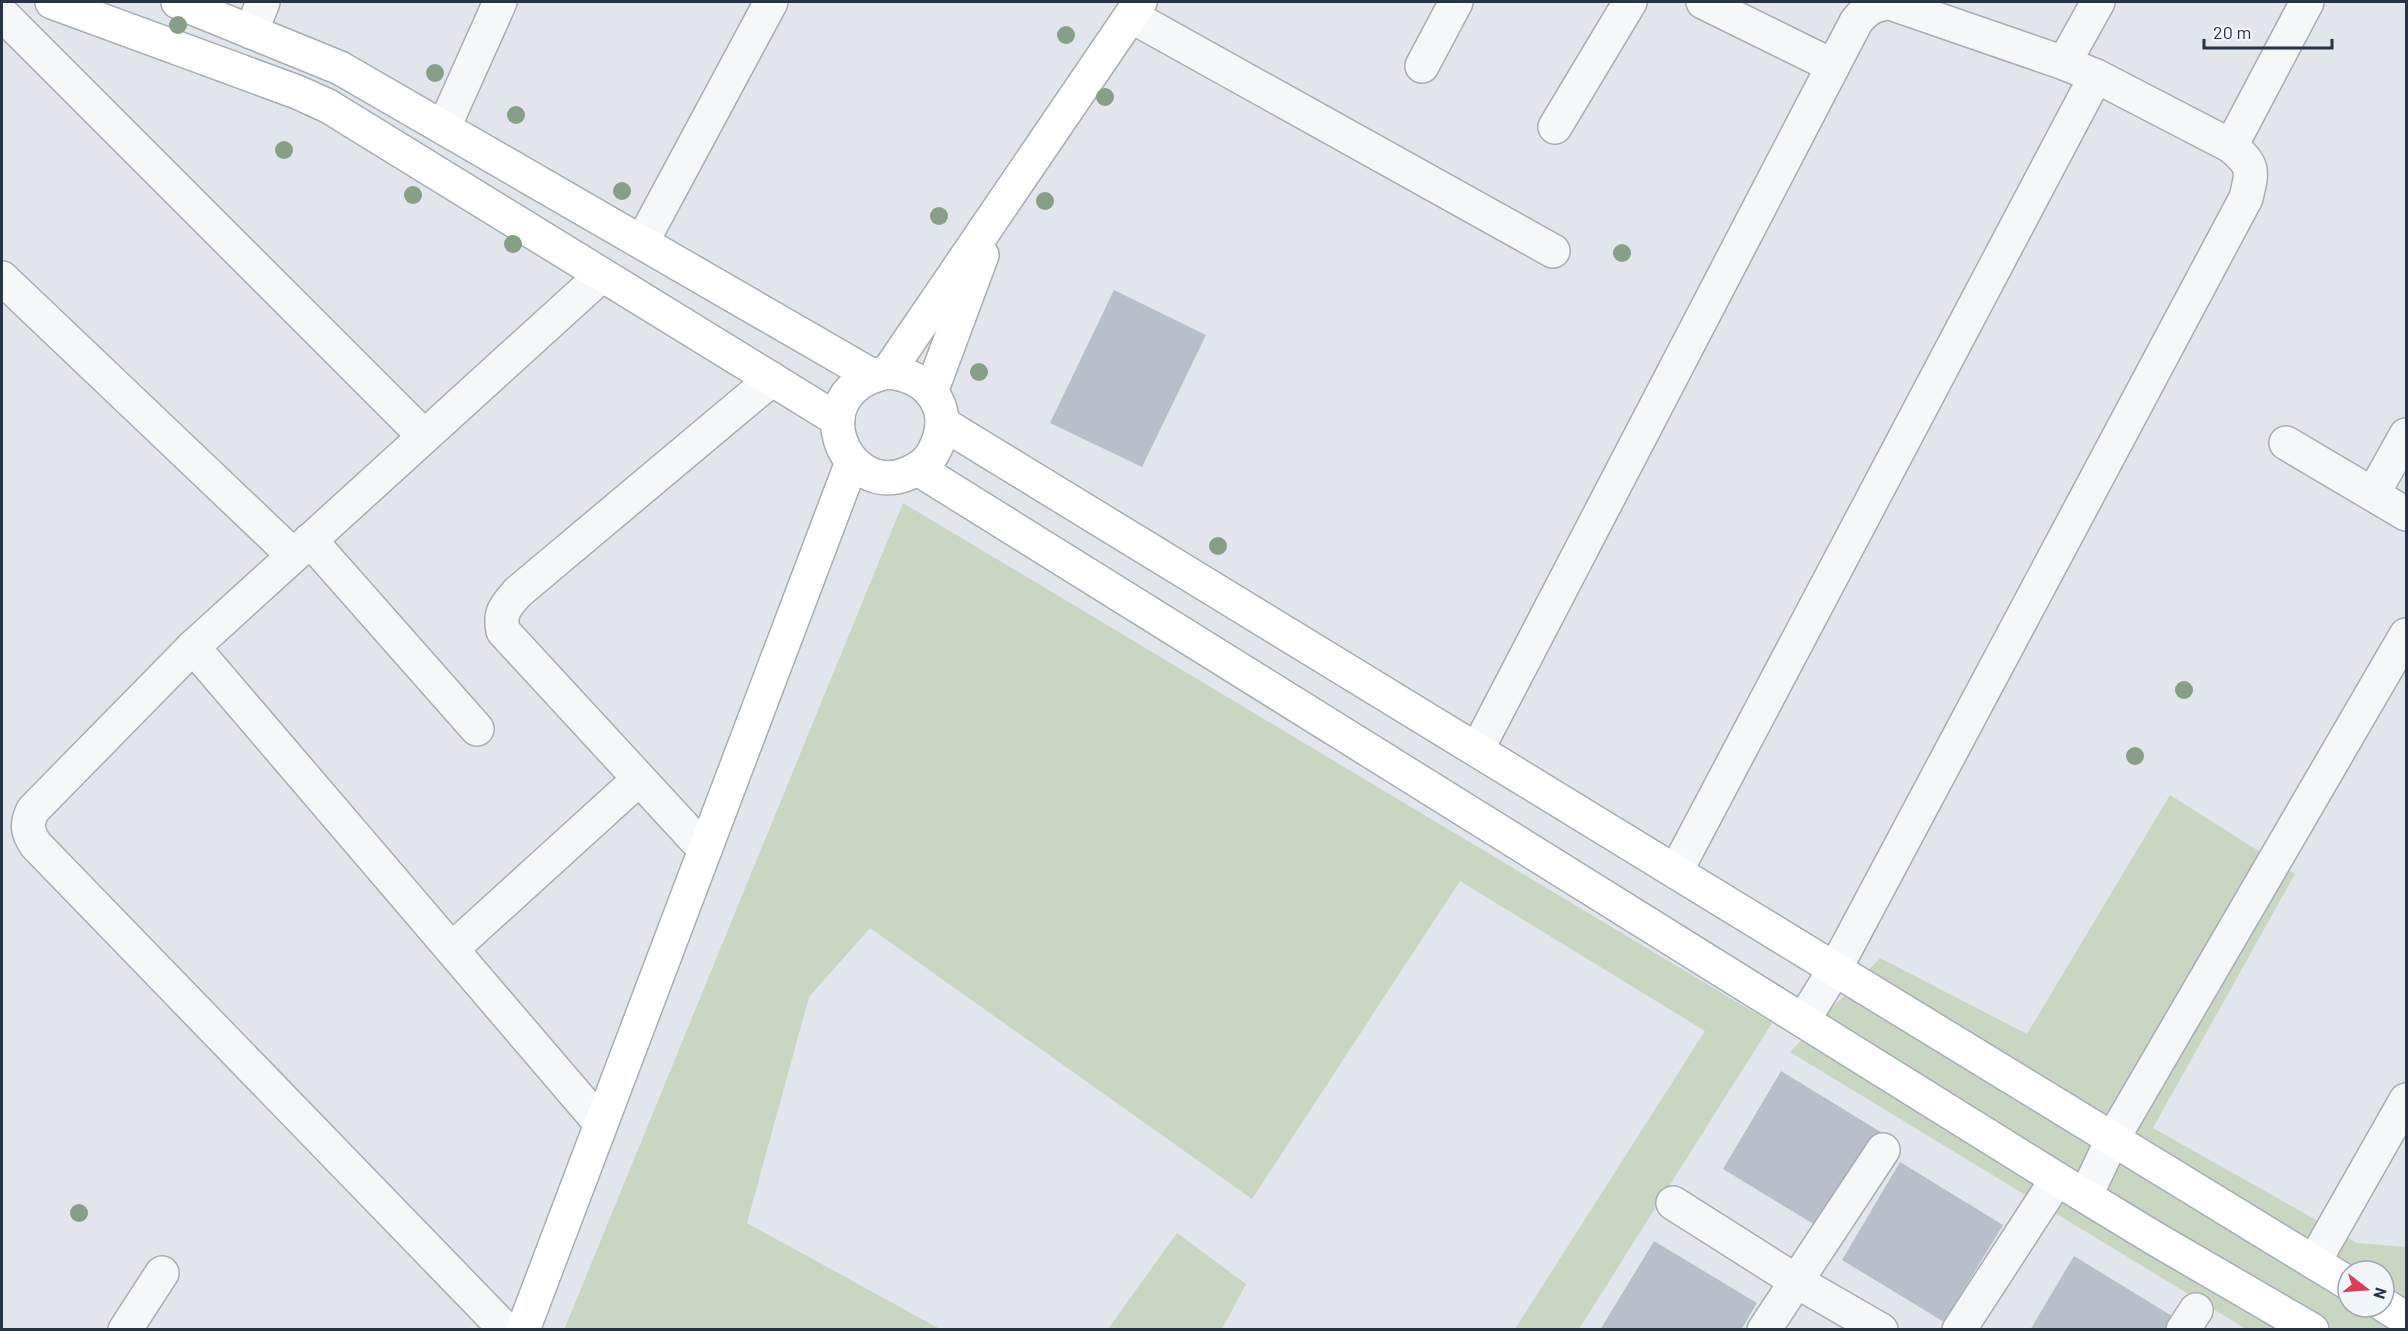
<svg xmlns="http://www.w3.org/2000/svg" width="2408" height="1331" viewBox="0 0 2408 1331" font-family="Barlow,sans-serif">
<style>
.green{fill:#c8d6c2;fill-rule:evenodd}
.building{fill:#b9bfca}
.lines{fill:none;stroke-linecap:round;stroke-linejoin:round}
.street-casing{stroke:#a6adb7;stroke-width:36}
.secondary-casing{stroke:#a6adb7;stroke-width:36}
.street{stroke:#f5f7f9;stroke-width:33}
.secondary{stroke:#fff;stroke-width:33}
.tree{fill:#879e87}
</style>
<rect width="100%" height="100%" fill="#e2e6ec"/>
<!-- green -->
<g class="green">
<polygon points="903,503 1772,1023 1579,1329 1515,1329 1705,1031 1460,881 1252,1199 870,928 809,997 747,1223 940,1329 564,1330"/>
<path d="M2170,795L2295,874L2153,1128L2357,1243L2406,1247V1329H2246L1790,1052L1880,958L2027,1034ZM2348,1271H2384V1307H2348Z"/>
<polygon points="1177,1233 1246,1284 1222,1329 1108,1329"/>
</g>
<!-- building -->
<g class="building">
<polygon points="1114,290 1206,335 1142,467 1050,423"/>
<polygon points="1781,1071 1884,1134 1825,1231 1723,1169"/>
<polygon points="1900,1162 2003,1225 1944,1322 1842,1260"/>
<polygon points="1654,1241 1757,1303 1741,1330 1600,1330"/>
<polygon points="2074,1256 2177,1319 2170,1330 2030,1330"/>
</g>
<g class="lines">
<defs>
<g id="street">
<polyline points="1703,2 1833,66"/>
<polyline points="2,14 424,436"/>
<polyline points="1131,16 1553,251"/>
<polyline points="251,32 263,2"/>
<polyline points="2064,63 2098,2"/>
<polyline points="1422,66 1456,2"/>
<polyline points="444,127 500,2"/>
<polyline points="1555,127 1630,2"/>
<polyline points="2231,146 2307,2"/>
<polyline points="642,242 771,2"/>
<polyline points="2,278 293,555"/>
<polyline points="2286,443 2406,514"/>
<polyline points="2373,494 2406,435"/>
<polyline points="310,540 477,729"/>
<polyline points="193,647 601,1124"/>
<path d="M1477,750L1856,22C1866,9 1874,4 1890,3L2064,63L2096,76L2231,146C2254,166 2253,169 2246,198L1835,969L1804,1019"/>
<path d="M705,850L503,631C499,612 506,606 518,592L772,379"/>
<polyline points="1676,871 2096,76"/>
<polyline points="452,949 639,779"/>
<polyline points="2086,1195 2112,1140 2406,635"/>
<polyline points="1673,1203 1796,1281 1881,1330"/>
<polyline points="2314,1262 2406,1100"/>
<polyline points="125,1330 162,1273"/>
<path d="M506,1330L36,845C27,832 26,824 33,810L193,647L602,275"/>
<polyline points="1764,1330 1883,1150"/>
<polyline points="1959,1330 2057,1179"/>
<polyline points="2183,1330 2196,1310"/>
</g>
<g id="secondary">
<polyline points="52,2 297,92 328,106 838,420"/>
<polyline points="178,2 340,68 871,375"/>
<path d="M888,372C932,376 956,412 933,453C928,462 918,469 909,473C845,502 797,390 888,372L1140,2"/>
<polyline points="931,392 982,255"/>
<polyline points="942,423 2348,1283"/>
<polyline points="918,469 2057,1179 2154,1238 2312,1330"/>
<polyline points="2384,1305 2406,1319"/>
<polyline points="523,1330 852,462"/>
</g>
</defs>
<!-- street casing -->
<use href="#street" class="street-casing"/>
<!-- secondary casing -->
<use href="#secondary" class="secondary-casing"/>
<!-- street -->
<use href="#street" class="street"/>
<!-- secondary -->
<use href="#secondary" class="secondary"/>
</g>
<!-- trees -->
<g class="tree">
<circle cx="178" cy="25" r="9"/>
<circle cx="1066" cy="35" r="9"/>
<circle cx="435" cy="73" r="9"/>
<circle cx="1105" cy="97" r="9"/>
<circle cx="516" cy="115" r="9"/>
<circle cx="284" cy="150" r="9"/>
<circle cx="622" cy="191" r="9"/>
<circle cx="413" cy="195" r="9"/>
<circle cx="1045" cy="201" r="9"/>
<circle cx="939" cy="216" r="9"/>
<circle cx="513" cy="244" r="9"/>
<circle cx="1622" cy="253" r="9"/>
<circle cx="979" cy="372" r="9"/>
<circle cx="1218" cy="546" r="9"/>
<circle cx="2184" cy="690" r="9"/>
<circle cx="2135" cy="756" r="9"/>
<circle cx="79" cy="1213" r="9"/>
</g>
<!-- border -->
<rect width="2408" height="1331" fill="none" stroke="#283346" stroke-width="6"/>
<!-- north arrow -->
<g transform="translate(2366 1289) rotate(107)"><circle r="28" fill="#f2f5f9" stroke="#a1a7b1" stroke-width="1.5"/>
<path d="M0-4.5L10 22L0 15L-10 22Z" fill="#dc3c56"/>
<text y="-9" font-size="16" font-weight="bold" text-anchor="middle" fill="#283346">N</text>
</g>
<!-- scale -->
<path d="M2204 39v9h128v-9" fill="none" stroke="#283346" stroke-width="3"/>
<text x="2213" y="39" font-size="18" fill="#283346" stroke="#f2f5f9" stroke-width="4.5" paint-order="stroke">20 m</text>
</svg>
